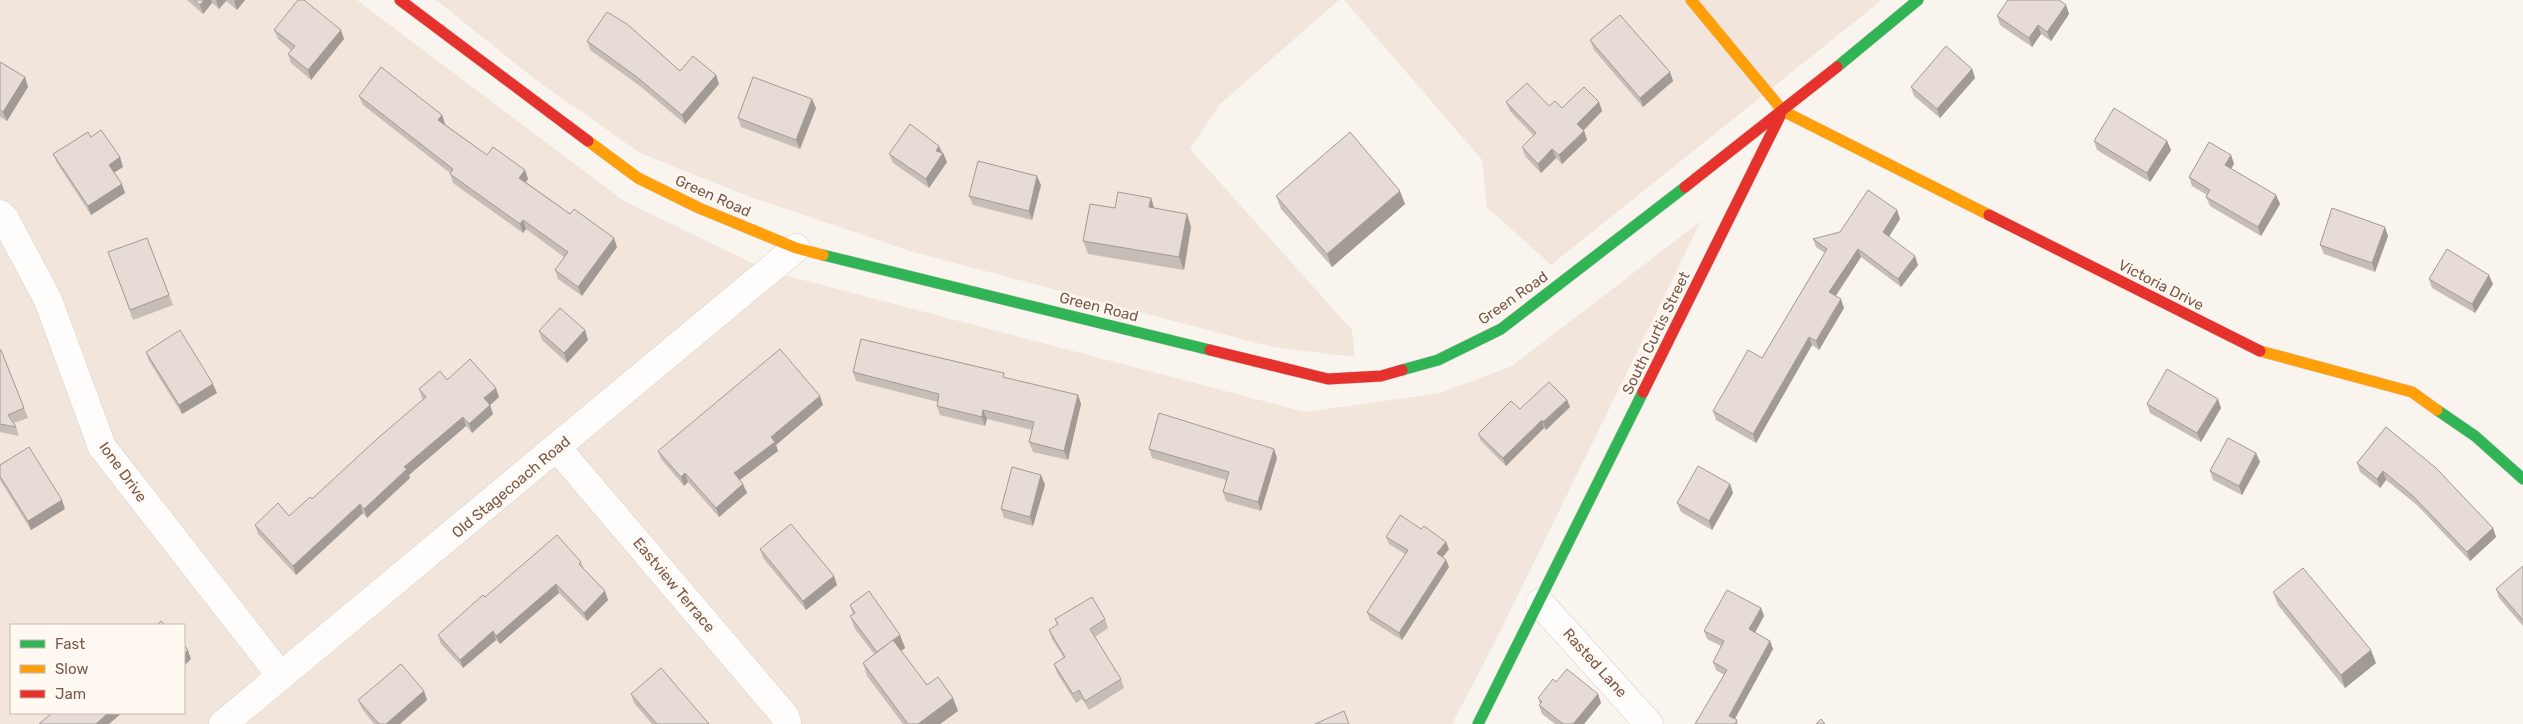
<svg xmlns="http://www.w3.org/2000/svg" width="2523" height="724" viewBox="0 0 2523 724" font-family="Rubik,sans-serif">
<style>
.residential{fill:#f2e6dc;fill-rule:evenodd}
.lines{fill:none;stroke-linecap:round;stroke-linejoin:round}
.street-casing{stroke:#d8d1cc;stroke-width:29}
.fast-casing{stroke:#d9d0ca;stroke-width:12}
.slow-casing{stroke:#d9d0ca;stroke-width:12}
.jam-casing{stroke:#d9d0ca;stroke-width:12}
.street{stroke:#fefdfc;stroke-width:28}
.fast{stroke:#30b455;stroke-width:11}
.slow{stroke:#ff9f0a;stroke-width:11}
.jam{stroke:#e5322d;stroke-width:11}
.wall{fill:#c6bdb7}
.shaded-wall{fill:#a19a95}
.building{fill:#e6dcd5;stroke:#a19a95}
.labels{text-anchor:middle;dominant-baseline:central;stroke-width:4;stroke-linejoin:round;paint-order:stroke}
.street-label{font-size:15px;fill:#79594c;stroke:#fff9f1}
</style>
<rect width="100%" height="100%" fill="#f9f4ee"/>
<!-- residential -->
<g class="residential">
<path d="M0,0H357L624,201L769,271L1305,412L1440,393L1512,366L1701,221L1493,646L1452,724H0ZM11,625H184V713H11Z"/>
<polygon points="436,0 1339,0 1219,105 1190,149 1352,330 1355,357 1272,347 913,252 750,197 640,153 532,77"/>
<polygon points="1344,0 1882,0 1551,265 1487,207 1482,160"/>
</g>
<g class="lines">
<defs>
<g id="street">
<polyline points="0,214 5,219 48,300 102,447 281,676"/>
<polyline points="558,449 785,716 787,724"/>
<polyline points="1540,603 1649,724"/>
<polyline points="223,724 796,248"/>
</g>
<g id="fast">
<polyline points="1837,67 1918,0"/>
<polyline points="823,255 1210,350"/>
<polyline points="1402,370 1438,360 1501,329 1685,187"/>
<polyline points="2437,410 2475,436 2523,479"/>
<polyline points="1478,724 1643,392"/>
</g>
<g id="slow">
<polyline points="1691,0 1783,111 1989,215"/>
<polyline points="588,141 638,178 699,208 796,248 823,255"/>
<polyline points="2260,351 2412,392 2437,410"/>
</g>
<g id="jam">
<polyline points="400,0 588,141"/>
<polyline points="1685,187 1837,67"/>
<polyline points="1989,215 2260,351"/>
<polyline points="1210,350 1328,379 1381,376 1402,370"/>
<polyline points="1643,392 1780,116"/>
</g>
</defs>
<!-- street casing -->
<use href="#street" class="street-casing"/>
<!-- fast casing -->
<use href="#fast" class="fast-casing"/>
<!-- slow casing -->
<use href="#slow" class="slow-casing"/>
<!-- jam casing -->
<use href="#jam" class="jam-casing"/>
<!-- street -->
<use href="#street" class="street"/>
<!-- fast -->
<use href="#fast" class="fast"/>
<!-- slow -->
<use href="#slow" class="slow"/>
<!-- jam -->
<use href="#jam" class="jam"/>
</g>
<!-- wall -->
<g class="wall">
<polygon points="187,0 245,0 237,10 226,1 219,9 212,3 203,14"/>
<polygon points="2066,5 2069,14 2051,41 2041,34 2032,47 2000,25 1997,16"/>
<polygon points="274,30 344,39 311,80 291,63 288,54 291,50 278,39"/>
<polygon points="1590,40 1670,72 1673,81 1643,107 1594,50"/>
<polygon points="587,41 680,71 716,75 719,84 685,124 640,86 590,50"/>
<polygon points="0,62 25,77 28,87 7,121 0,117"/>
<polygon points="1972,69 1975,78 1940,118 1914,96 1911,87"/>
<polygon points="359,96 442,115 445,124 487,155 525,170 528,179 526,182 617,247 582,296 558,279 555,270 564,257 526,229 523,233 453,183 450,173 363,105"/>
<polygon points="1506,102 1549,106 1562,108 1599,102 1602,111 1584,130 1587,140 1562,164 1556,158 1541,173 1525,156 1522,147 1534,136 1510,111"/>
<polygon points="816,108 800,149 741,127 738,118"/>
<polygon points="91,137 120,157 123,167 114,172 125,193 91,215 57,163 53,154"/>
<polygon points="2094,141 2167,141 2171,150 2150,182 2097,150"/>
<polygon points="942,153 943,153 947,162 929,188 893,163 889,154"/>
<polygon points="2231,155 2234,164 2231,169 2276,195 2280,204 2261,236 2210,206 2206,197 2207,195 2192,186 2189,177"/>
<polygon points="1041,185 1032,220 973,205 969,196"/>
<polygon points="1276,196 1405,204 1332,267 1281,209"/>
<polygon points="1151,198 1154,208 1187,214 1191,227 1184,270 1088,254 1083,241 1115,208"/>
<polygon points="1897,210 1900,219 1889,237 1918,265 1901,287 1861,257 1836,296 1844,308 1819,350 1812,345 1756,443 1716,420 1713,411 1762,358 1825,253 1816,247 1813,239 1840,232"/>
<polygon points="2388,236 2375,272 2324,254 2320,245"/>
<polygon points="147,238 173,305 133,320 108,252"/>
<polygon points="2429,279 2493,284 2475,313 2432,288"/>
<polygon points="585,330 588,340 567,363 542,340 539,331"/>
<polygon points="0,350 1,350 28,418 14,423 16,427 19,436 0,432"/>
<polygon points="146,352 217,393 182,414 149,361"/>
<polygon points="853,372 1005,378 1078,395 1081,404 1068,460 1033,452 1029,442 1032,430 987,419 985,426 940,415 937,406 938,402 856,381"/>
<polygon points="447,380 499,397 490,405 493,414 472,433 466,426 409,475 410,478 367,518 363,513 296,575 258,534 255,525 289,516 312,499 424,400 422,398 419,389"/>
<polygon points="1567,400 1570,407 1546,430 1544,428 1506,466 1481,441 1478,434 1520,409"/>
<polygon points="2147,404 2221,408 2201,442 2150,413"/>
<polygon points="823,405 776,445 778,451 740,480 747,493 719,517 688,482 684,486 661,459 658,451"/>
<polygon points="2386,427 2493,528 2496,537 2470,561 2417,505 2386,480 2380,488 2360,472 2357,463"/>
<polygon points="1149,449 1277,458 1261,511 1226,501 1223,492 1226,480 1152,458"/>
<polygon points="2256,453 2260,462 2242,495 2213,480 2210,471"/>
<polygon points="0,465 65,509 31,530 0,480"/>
<polygon points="1041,475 1045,485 1033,526 1004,518 1001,509"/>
<polygon points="1730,484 1733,493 1712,530 1681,512 1677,503"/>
<polygon points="1421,529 1446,542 1449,549 1443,557 1446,560 1449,567 1402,640 1370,620 1367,612 1405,554 1389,544 1386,537"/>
<polygon points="760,549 834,576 837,585 806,610 763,558"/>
<polygon points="581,562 584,569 608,600 587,621 559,593 500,644 496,640 463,668 441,644 438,635 485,597"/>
<polygon points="2523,566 2523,626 2499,598 2496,589"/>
<polygon points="2273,592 2376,663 2345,688 2278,605"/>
<polygon points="850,605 900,635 905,648 901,651 927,685 953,698 958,711 940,724 903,724 867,676 863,663 874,654 855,629 850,616 853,614"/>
<polygon points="1761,608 1764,616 1755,633 1770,641 1773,649 1735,719 1737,720 1738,724 1695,724 1724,675 1716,670 1713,662 1721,646 1707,639 1704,631"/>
<polygon points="1055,619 1105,619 1108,628 1095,637 1121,679 1124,688 1089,710 1082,699 1076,703 1057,673 1054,664 1064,658 1052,639 1049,630 1057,625"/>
<polygon points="1556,682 1598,694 1601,703 1584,724 1555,724 1542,714 1539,705 1540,704 1538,698"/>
<polygon points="424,691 427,700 400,724 374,724 362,709 358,700"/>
<polygon points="631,694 709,724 652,724 634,703"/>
</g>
<!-- shaded-wall -->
<g class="shaded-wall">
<polygon points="204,0 211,0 212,3 203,14 200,5"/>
<polygon points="216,0 226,0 226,1 219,9"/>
<polygon points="234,0 245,0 237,10 234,1"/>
<polygon points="2066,5 2069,14 2051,41 2047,32"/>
<polygon points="2038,25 2041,34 2032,47 2029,38"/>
<polygon points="341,30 344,39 311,80 308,70"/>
<polygon points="1972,69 1975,78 1940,118 1937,109"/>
<polygon points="1670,72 1673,81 1643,107 1640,98"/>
<polygon points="716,75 719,84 685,124 682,115"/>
<polygon points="25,77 28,87 7,121 3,112"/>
<polygon points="812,99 816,108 800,149 796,140"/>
<polygon points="1599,102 1602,111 1581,133 1577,124"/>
<polygon points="442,115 445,124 441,129 438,120"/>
<polygon points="1584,131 1587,140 1562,164 1559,155"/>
<polygon points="2167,141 2171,150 2150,182 2147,173"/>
<polygon points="939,146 943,154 943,153 947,162 929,188 926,179 936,151"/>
<polygon points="1552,149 1556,158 1541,173 1538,164"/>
<polygon points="2231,155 2234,164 2228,174 2225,165"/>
<polygon points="120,157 123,167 112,174 109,165"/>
<polygon points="525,170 528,179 522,187 519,178"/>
<polygon points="1037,176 1041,185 1032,220 1029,211"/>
<polygon points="122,184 125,193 91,215 88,206"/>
<polygon points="1400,191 1405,204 1332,267 1327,254"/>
<polygon points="2276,195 2280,204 2261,236 2258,227"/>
<polygon points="1151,198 1155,211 1149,207"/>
<polygon points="1897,210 1900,219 1886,241 1883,232"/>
<polygon points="1187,214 1191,227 1184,270 1179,257"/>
<polygon points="523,220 526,229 523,233 520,224"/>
<polygon points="2385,227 2388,236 2375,272 2372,263"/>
<polygon points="614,238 617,247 582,296 578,287"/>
<polygon points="1858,249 1861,257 1832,301 1829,292"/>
<polygon points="1915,256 1918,265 1901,287 1898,279"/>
<polygon points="2489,275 2493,284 2475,313 2472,304"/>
<polygon points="1841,299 1844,308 1819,350 1816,341"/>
<polygon points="585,330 588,340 567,363 564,353"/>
<polygon points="1809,337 1812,345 1756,443 1753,434"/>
<polygon points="213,384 217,393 182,414 179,405"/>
<polygon points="496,388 499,397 487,408 484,398"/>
<polygon points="1078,395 1081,404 1068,460 1064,451"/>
<polygon points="820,396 823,405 776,445 778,451 737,482 734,473 771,437"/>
<polygon points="2218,399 2221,408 2201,442 2197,433"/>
<polygon points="1567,400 1570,407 1546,430 1543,422"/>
<polygon points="490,405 493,414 472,433 469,424"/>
<polygon points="983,410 987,419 985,426 982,417"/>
<polygon points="463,417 466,426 409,475 410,478 367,518 364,509 404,467"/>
<polygon points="1542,420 1544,428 1506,466 1503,458"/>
<polygon points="1274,449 1277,458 1261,511 1258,502"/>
<polygon points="2256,453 2260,462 2242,495 2239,486"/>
<polygon points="2383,471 2386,480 2380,488 2377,479"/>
<polygon points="685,473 688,482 684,486 681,477"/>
<polygon points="1041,475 1045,485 1033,526 1030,517"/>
<polygon points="743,484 747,493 719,517 716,508"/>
<polygon points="1730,484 1733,493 1712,530 1709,521"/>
<polygon points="62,500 65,509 31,530 28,521"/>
<polygon points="360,504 363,513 296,575 293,566"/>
<polygon points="2493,528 2496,537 2470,561 2467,552"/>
<polygon points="1446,542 1449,549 1440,560 1437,553"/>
<polygon points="1446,560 1449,567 1402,640 1399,633"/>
<polygon points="834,576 837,585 806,610 803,601"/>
<polygon points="556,584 559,593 500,644 496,636"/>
<polygon points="605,591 608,600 587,621 584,613"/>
<polygon points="1761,608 1764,616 1752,638 1749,629"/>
<polygon points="493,631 496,640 463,668 460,660"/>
<polygon points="900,635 905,648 882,665 877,652"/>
<polygon points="1770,641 1773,649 1732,724 1729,716"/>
<polygon points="188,650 191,659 184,666 184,654"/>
<polygon points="2371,650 2376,663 2345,688 2341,675"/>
<polygon points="424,691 427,700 400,724 386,724"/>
<polygon points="1598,694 1601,703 1584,724 1573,724"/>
<polygon points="953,698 958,711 940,724 918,724"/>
<polygon points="108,713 122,713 109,724 96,724"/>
</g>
<!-- building -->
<g class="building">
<polygon points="194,0 204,0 200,5"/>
<polygon points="298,0 304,0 341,30 308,70 288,54 295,46 274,30"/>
<polygon points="2008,0 2059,0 2066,5 2047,32 2038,25 2029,38 1997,16"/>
<polygon points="607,12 627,24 680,71 693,56 716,75 682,115 637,77 587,41"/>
<polygon points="1620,15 1670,72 1640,98 1590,40"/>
<polygon points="1946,46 1972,69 1937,109 1911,87"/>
<polygon points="0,62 25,77 3,112 0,110"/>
<polygon points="381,67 442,115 438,120 487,155 493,147 525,170 519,178 570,214 574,209 614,238 578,287 555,270 568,252 523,220 520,224 450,174 453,169 359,96"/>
<polygon points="753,77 812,99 796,140 738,118"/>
<polygon points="1527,83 1549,106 1555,101 1562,108 1584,87 1599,102 1577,124 1584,131 1559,155 1552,149 1538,164 1522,147 1536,133 1506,102"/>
<polygon points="2114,108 2167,141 2147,173 2094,141"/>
<polygon points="910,124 939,146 936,151 943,153 926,179 889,154"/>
<polygon points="101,130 120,157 109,165 122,184 88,206 53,154 88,132 91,137"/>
<polygon points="1350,132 1400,191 1327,254 1276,196"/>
<polygon points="2209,142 2231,155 2225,165 2276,195 2258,227 2206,197 2210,190 2189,177"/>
<polygon points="978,161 1037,176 1029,211 969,196"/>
<polygon points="1868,190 1897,210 1883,232 1915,256 1898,279 1858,249 1829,292 1841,299 1816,341 1809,337 1753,434 1713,411 1748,350 1762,358 1827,249 1813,239 1840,232"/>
<polygon points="1118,192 1151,198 1149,207 1187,214 1179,257 1083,241 1090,204 1115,208"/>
<polygon points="2332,208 2385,227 2372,263 2320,245"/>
<polygon points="147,238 169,295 130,310 108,252"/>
<polygon points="2447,249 2489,275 2472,304 2429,279"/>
<polygon points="560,308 585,330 564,353 539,331"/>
<polygon points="180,330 213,384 179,405 146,352"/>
<polygon points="861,339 1004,373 1003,377 1078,395 1064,451 1029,442 1034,422 983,410 982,417 937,406 939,394 853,372"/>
<polygon points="780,349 820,396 771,437 775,442 734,473 743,484 716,508 685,473 681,477 658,451"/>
<polygon points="0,350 1,350 24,408 8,415 16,427 0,424"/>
<polygon points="470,359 496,388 484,398 490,405 469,424 463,417 404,467 407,469 364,509 360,504 293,566 255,525 278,503 289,516 310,497 312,499 378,438 426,397 419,389 440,371 447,380"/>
<polygon points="2167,369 2218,399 2197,433 2147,404"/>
<polygon points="1549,382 1567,400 1543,422 1542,420 1503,458 1478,434 1511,401 1520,409"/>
<polygon points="1159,413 1274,449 1258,502 1223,492 1229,472 1149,449"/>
<polygon points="2386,427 2436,468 2493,528 2467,552 2413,496 2383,471 2377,479 2357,463"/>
<polygon points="2228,438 2256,453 2239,486 2210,471"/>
<polygon points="29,447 62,500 28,521 0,476 0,465"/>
<polygon points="1698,466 1730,484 1709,521 1677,503"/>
<polygon points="1012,467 1041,475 1030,517 1001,509"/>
<polygon points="1400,515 1421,529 1424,526 1446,542 1437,553 1446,560 1399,633 1367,612 1408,550 1386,537"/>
<polygon points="791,524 834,576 803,601 760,549"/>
<polygon points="557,535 581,562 579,564 605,591 584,613 556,584 496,636 493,631 460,660 438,635 483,595 485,597"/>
<polygon points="2523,566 2523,620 2496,589"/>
<polygon points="2303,568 2371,650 2341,675 2273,592"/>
<polygon points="1727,590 1761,608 1749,629 1770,641 1729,716 1737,720 1735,724 1695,724 1727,670 1713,662 1724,641 1704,631"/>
<polygon points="869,591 900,635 877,652 850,616 855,613 850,605"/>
<polygon points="1092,597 1105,619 1090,629 1121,679 1085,701 1079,690 1073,694 1054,664 1065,657 1049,630 1058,624 1055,619"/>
<polygon points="161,621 165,625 157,625"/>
<polygon points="893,640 927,685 938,677 953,698 918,724 908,724 863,663"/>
<polygon points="184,645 188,650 184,654"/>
<polygon points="401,664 424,691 386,724 379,724 358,700"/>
<polygon points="661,668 709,724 657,724 631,694"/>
<polygon points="1567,669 1598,694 1573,724 1563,724 1539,705 1542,702 1538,698 1553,679 1556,682"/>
<polygon points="1344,711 1349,724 1315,724"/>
<polygon points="52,713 108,713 96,724 39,724"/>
<polygon points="1821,719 1825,724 1816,724"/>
</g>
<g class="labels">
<!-- street labels -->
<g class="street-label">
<text transform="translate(713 196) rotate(24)">Green Road</text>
<text transform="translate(2161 285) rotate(27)">Victoria Drive</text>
<text transform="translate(1513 298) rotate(-35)">Green Road</text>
<text transform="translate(1099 307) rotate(14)">Green Road</text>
<text transform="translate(1656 333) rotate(-64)">South Curtis Street</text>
<text transform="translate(123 472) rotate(54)">Ione Drive</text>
<text transform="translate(511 487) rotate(-40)">Old Stagecoach Road</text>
<text transform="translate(674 585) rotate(50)">Eastview Terrace</text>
<text transform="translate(1595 663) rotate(48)">Rasted Lane</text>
</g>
</g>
<!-- legend -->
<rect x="10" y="624" width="175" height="90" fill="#fff9f1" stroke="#c9b9af"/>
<rect x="20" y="640" width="25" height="8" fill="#30b455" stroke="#c9b9af"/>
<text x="55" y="649" font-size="15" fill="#79594c">Fast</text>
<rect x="20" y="665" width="25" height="8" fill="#ff9f0a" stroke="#c9b9af"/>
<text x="55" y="674" font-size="15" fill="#79594c">Slow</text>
<rect x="20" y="690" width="25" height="8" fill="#e5322d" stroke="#c9b9af"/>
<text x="55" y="699" font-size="15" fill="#79594c">Jam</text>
</svg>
